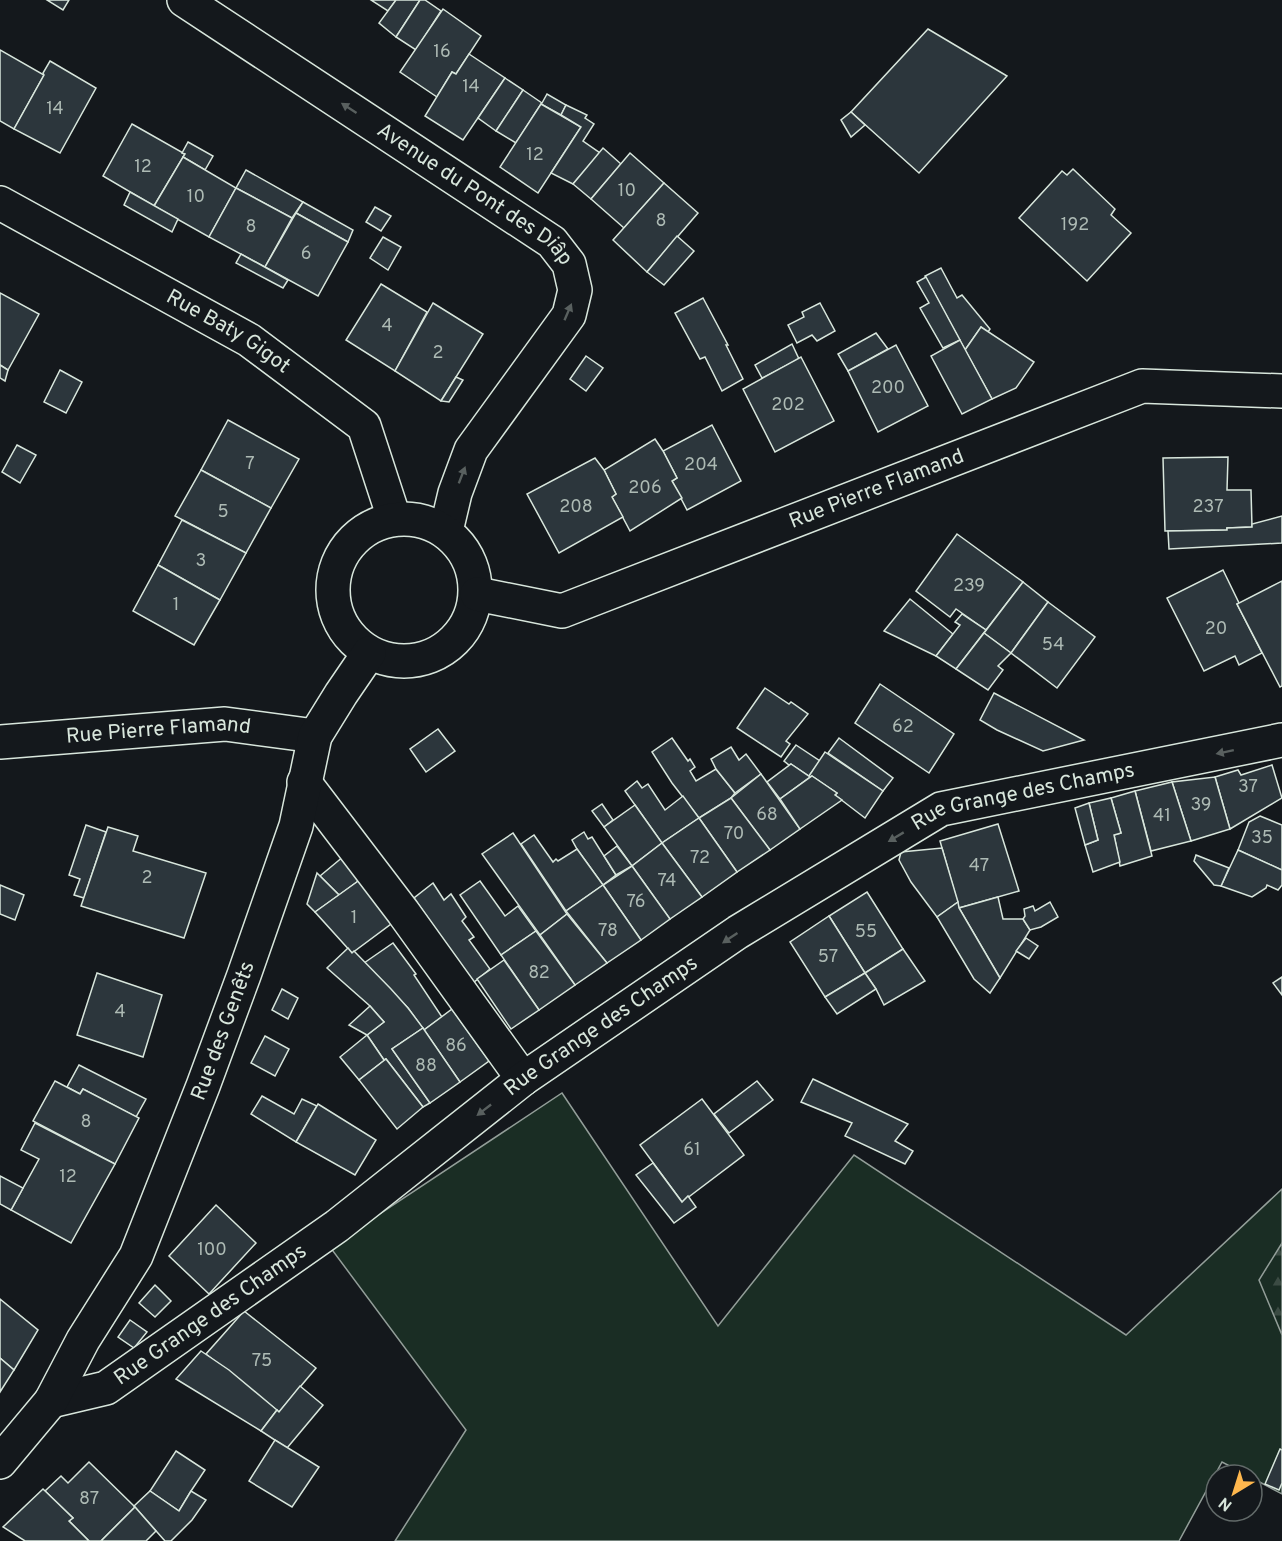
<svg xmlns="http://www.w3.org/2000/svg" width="1282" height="1541" viewBox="0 0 1282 1541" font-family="Overpass,sans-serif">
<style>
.green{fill:#1a2d24;stroke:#939e99;stroke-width:1.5}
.forest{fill:url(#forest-firs);stroke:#939e99;stroke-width:1.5}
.building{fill:#2c363c;stroke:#d8e6dc;stroke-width:1.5}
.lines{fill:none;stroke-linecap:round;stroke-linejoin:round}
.minor-casing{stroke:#d8e6dc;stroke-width:36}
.minor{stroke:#14181c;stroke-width:33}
.oneway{fill:#59605f}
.labels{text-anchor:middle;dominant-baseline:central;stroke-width:4.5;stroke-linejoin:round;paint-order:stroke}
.number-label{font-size:18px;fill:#adbab4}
.street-label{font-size:21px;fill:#d8e6dc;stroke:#14181c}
</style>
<defs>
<pattern id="forest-firs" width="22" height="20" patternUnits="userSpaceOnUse" patternTransform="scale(1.5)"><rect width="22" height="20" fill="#1a2d24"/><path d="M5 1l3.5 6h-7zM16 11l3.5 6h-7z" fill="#3b4b43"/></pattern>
</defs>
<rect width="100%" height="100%" fill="#14181c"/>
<!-- green -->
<polygon class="green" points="562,1093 718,1326 854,1155 1126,1335 1282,1189 1282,1494 1252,1478 1252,1475 1247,1475 1222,1462 1179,1541 395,1541 466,1430 330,1247"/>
<!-- forest -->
<polygon class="forest" points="1282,1243 1282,1335 1259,1280"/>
<!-- building -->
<g class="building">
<polygon points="47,0 69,0 63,10"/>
<polygon points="371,0 396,0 388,11"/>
<polygon points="396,0 420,0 396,37 379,23"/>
<polygon points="420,0 425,0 441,11 416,50 396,37"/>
<polygon points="443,9 481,36 456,74 452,72 437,97 400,72"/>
<polygon points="928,29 1007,76 919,173 851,112"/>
<polygon points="0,50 44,75 14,129 0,121"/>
<polygon points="469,54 505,78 463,140 425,116 452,72 456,74"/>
<polygon points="50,61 96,88 60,153 14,129 44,75 43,73"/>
<polygon points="505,78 523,90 496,131 478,118"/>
<polygon points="523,90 542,103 547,94 566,105 561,115 541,104 516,143 496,131"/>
<polygon points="541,104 581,127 538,193 500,167"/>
<polygon points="566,105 587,115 585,118 594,124 583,141 600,153 573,184 551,173 581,127 561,115"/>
<polygon points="851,112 865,125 851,137 841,120"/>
<polygon points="132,124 185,154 154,206 103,176"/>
<polygon points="188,142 213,156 205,170 183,157 185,154 182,153"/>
<polygon points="603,148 621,164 591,199 573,184"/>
<polygon points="630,153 664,183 624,228 591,199"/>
<polygon points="183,157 236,188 209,237 154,206"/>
<polygon points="1073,169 1115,209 1111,215 1131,233 1087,281 1019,218 1062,171 1067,175"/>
<polygon points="246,170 303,202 292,218 236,188"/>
<polygon points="664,183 698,213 647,272 613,240"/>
<polygon points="236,188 292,218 265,267 209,237"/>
<polygon points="130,192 178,219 172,232 124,205"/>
<polygon points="303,202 353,230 348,242 296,213"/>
<polygon points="375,207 391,216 381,231 366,222"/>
<polygon points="296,213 348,242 318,296 265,267"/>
<polygon points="677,236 694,251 664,285 647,272"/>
<polygon points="383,237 401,247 388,270 370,258"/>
<polygon points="241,254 288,280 283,288 236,263"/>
<polygon points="941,268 957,298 962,295 990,329 988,332 981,327 965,350 925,276"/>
<polygon points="926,277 960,340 943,348 920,308 929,303 917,282"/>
<polygon points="381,284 427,312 395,371 346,340"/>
<polygon points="0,293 39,314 8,370 0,365"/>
<polygon points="703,298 728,345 726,345 743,379 722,391 705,357 700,359 675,313"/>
<polygon points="433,303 483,334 441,401 395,371"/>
<polygon points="820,303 835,331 817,341 812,335 797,343 788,325 804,317 802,312"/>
<polygon points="981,327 1034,362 1016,388 992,399 965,350"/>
<polygon points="876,333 888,349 848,371 838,354"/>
<polygon points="960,340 992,399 962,414 931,356"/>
<polygon points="792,344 799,359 762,378 755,365"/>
<polygon points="896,345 928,406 878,432 848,371"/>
<polygon points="586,356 603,368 586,391 570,379"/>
<polygon points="801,357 834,421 775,452 743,389"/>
<polygon points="0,365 8,370 5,381 0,378"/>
<polygon points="60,370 82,382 66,413 44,402"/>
<polygon points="456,377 463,380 449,402 441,401"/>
<polygon points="228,420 299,459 271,508 201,470"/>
<polygon points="712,425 741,481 687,510 672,481 677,478 663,451"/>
<polygon points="655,439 663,451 677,478 672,481 682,498 630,531 612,497 616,494 604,470"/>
<polygon points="17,445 36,455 20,483 2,472"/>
<polygon points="1228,457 1227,490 1251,490 1252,527 1227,528 1227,530 1165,531 1163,458"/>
<polygon points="595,458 604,470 616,494 612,497 623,517 559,553 527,494"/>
<polygon points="201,470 271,508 246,553 175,516"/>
<polygon points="1282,516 1282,543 1169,549 1168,531 1227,530 1227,528 1252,527 1252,524"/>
<polygon points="182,520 246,553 220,600 158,565"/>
<polygon points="957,534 1023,582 986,630 956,609 950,617 916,591"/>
<polygon points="158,565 220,600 194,645 133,611"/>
<polygon points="1223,570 1239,603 1237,604 1262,653 1239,665 1235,656 1204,671 1167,598"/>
<polygon points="1282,581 1282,686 1280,687 1237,604"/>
<polygon points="1023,582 1048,602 1011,653 984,633"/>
<polygon points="910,599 953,634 936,656 884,631"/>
<polygon points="1048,602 1095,637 1057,688 1011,653"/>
<polygon points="962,614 986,630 956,669 936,656 960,625 955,622"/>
<polygon points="984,633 1011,653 998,666 1003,670 988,690 956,669"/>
<polygon points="880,684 954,734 929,773 855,723"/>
<polygon points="765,688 789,704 791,702 808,714 786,741 790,744 781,757 737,728"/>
<polygon points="994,693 1084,740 1043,751 997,730 980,720"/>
<polygon points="438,729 455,751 426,772 410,749"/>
<polygon points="672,738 688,761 690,759 695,767 690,771 696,781 716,769 735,793 731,798 699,818 672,783 652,752"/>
<polygon points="839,738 893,778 883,791 828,753"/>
<polygon points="796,745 820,761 809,776 791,764 789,765 784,761"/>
<polygon points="731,747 739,760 746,754 761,774 735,793 716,769 711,759"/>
<polygon points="825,752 883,791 865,818 835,795 837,793 812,776 810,777 809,776"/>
<polygon points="791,764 810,777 780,799 767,782"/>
<polygon points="1272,765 1282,798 1230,829 1215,777 1238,770 1241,775"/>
<polygon points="761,774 800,829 770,850 731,798"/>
<polygon points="812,776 837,793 835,795 842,800 800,829 780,799"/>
<polygon points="1215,777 1230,829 1191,841 1172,782"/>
<polygon points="637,781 642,788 648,784 665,810 683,796 699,818 662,843 625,791"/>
<polygon points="1172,782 1191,841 1151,851 1135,791"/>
<polygon points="1135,791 1152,856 1120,866 1114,835 1121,833 1111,798"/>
<polygon points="731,798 770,850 737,872 699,818"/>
<polygon points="1111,798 1121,833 1114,835 1120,862 1093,872 1085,845 1098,840 1089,803"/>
<polygon points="1089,803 1098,840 1085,845 1075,808"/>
<polygon points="602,804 613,820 604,827 592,811"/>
<polygon points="635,805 662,843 632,866 604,827"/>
<polygon points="1260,816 1282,825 1282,870 1238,850 1249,822"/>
<polygon points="699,818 737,872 702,897 662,843"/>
<polygon points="998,824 1019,891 959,908 940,841"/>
<polygon points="86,825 106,832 84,898 74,895 80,879 69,875"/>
<polygon points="108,827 138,836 133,851 206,873 184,938 81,906"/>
<polygon points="584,832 588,839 592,837 616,875 603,885 577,849 572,840"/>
<polygon points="513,833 567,914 540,935 482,854"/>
<polygon points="534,835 553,862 556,859 558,861 577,849 603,885 566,911 521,844"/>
<polygon points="662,843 702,897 670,919 632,866"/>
<polygon points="617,846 632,866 616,875 604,856"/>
<polygon points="942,848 958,902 937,917 911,882 899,860 901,852"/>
<polygon points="1238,850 1282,870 1282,885 1278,890 1267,885 1266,888 1252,897 1221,886"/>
<polygon points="1196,855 1229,868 1221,886 1214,885 1194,861"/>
<polygon points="344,856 361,879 339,895 320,876"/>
<polygon points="632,866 670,919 641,940 603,885"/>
<polygon points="317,873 339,895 315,912 307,904"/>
<polygon points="361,879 391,924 352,953 315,912"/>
<polygon points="480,881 505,916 518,906 536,931 501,955 460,895"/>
<polygon points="433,883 444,900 451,894 466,917 462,921 474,937 469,940 490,969 473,983 414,898"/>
<polygon points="0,885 24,895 15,920 0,914"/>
<polygon points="603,885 641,940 607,963 566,911"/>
<polygon points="867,892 903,949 865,973 829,916"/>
<polygon points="998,897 1003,919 1023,919 1030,930 1000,978 959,908"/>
<polygon points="958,902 959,908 1000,978 990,993 974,979 937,917"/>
<polygon points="1050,902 1058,917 1041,927 1030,930 1023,919 1025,916 1024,909 1033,906 1035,911"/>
<polygon points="567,914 607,963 575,985 540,935"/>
<polygon points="829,916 865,973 825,997 790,942"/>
<polygon points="536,931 575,985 539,1010 501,955"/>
<polygon points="1026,938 1038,946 1029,959 1016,951"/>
<polygon points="393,943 416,974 414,975 442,1017 424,1030 408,1008 364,963"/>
<polygon points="348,948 352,953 354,951 391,989 408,1008 423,1028 392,1049 430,1103 423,1107 386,1059 384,1060 367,1035 384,1022 370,1006 327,968"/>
<polygon points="903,949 925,981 884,1005 876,989 865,973"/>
<polygon points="504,960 539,1010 511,1029 477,979"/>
<polygon points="97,973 162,995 143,1057 77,1035"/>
<polygon points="865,973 876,989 837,1014 825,997"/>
<polygon points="1282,977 1282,995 1273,983"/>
<polygon points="282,989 298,998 288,1019 272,1010"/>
<polygon points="370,1006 384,1022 367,1035 349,1025"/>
<polygon points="452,1009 489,1061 460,1082 424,1030"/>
<polygon points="423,1028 460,1082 430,1103 392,1049"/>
<polygon points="367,1035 384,1060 386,1059 359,1080 340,1057"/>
<polygon points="265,1036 289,1049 275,1076 251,1063"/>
<polygon points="386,1059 423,1107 397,1129 359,1080"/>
<polygon points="79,1065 146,1099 136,1117 83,1089 80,1094 67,1087"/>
<polygon points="813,1079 908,1124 895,1141 913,1151 905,1164 845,1136 852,1123 801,1102"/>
<polygon points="55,1081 80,1094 83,1089 139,1118 115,1164 33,1121"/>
<polygon points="757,1081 773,1100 729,1133 714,1114"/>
<polygon points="262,1096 294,1114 302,1099 317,1106 296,1142 251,1114"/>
<polygon points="702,1099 744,1155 682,1202 640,1145"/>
<polygon points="318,1104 376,1140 355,1175 296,1142"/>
<polygon points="35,1123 115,1164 71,1243 11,1210 39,1159 21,1150"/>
<polygon points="653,1163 682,1202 688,1196 696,1207 674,1223 636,1175"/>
<polygon points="0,1176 23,1188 11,1210 0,1204"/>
<polygon points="216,1205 256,1243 209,1294 169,1256"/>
<polygon points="155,1285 171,1301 155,1317 139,1303"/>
<polygon points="0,1299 38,1330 14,1370 0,1358"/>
<polygon points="244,1311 316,1368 279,1412 206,1354"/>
<polygon points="130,1320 147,1332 134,1348 118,1337"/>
<polygon points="201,1351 229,1370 277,1410 261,1431 176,1379"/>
<polygon points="0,1358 14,1370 0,1392"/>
<polygon points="300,1386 323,1405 287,1448 261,1431 277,1410 279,1412"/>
<polygon points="275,1440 319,1467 292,1507 249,1481"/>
<polygon points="1280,1449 1282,1450 1282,1483 1279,1490 1265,1484"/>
<polygon points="176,1451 205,1470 191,1491 179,1511 150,1491"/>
<polygon points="89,1462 135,1507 101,1541 89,1541 69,1521 73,1518 45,1491 61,1476 68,1483"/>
<polygon points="43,1489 73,1518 69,1521 89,1541 25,1541 3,1527"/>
<polygon points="150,1491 179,1511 191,1491 206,1500 192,1520 171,1541 165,1541 134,1506"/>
<polygon points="135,1507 156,1531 146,1541 101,1541"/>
</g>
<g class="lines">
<defs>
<g id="minor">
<path id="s1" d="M184,0L552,242L569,264L575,290L569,315L471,450L455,493L446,531"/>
<path id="s2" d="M0,203L249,340L364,426L394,518"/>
<circle cx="404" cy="590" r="71"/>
<path id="s3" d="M477,594L562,611L1142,386L1282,391"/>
<path id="s4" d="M0,742L225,724L315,736"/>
<polyline points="304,782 403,912 523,1079"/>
<path id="s5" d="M51,1401L106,1388L337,1226L523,1079L738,932L941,809L1282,740"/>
<path id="s6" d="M0,1462L51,1401L83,1340L136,1256L203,1086L244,975L296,826L315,736L341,694L369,653"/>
</g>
</defs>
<!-- minor casing -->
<use href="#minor" class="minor-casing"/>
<!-- minor -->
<use href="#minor" class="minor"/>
</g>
<!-- one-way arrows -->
<defs><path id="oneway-solid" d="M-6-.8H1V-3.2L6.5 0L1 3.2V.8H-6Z" transform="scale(1.5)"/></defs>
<g class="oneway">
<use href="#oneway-solid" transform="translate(349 108) rotate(-147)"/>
<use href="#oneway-solid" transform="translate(568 312) rotate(-67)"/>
<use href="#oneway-solid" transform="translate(462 475) rotate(-69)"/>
<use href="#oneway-solid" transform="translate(1225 752) rotate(168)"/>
<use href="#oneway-solid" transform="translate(896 837) rotate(149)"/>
<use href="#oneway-solid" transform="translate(730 938) rotate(146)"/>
<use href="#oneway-solid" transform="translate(484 1110) rotate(142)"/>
</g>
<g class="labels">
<!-- number labels -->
<g class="number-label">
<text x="442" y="52">16</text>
<text x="471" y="87">14</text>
<text x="55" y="109">14</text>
<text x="535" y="155">12</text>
<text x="143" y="167">12</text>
<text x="627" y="191">10</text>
<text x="196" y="197">10</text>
<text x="661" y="221">8</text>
<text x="1075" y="225">192</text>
<text x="251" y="227">8</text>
<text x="306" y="254">6</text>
<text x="387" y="326">4</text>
<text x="438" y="353">2</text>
<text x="888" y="388">200</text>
<text x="788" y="405">202</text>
<text x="250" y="464">7</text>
<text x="701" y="465">204</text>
<text x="645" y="488">206</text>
<text x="576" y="507">208</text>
<text x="1208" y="507">237</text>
<text x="223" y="512">5</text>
<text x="201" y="561">3</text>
<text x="969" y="586">239</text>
<text x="176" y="605">1</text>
<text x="1216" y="629">20</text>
<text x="1053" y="645">54</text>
<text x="903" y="727">62</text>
<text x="1248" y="787">37</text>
<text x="1201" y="805">39</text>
<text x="767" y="815">68</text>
<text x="1162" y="816">41</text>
<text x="734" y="834">70</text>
<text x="1262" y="838">35</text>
<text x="700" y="858">72</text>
<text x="979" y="866">47</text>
<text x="147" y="878">2</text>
<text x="667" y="881">74</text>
<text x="636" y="902">76</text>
<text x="354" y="918">1</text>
<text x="608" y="931">78</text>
<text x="866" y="932">55</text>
<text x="828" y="957">57</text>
<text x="539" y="973">82</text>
<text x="120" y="1012">4</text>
<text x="456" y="1046">86</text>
<text x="426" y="1066">88</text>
<text x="86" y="1122">8</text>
<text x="692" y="1150">61</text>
<text x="68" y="1177">12</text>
<text x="212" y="1250">100</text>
<text x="262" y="1361">75</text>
<text x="89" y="1499">87</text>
</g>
<!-- street labels -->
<g class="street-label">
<text stroke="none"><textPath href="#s1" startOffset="350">Avenue du Pont des Diâp</textPath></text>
<text stroke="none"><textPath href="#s2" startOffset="262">Rue Baty Gigot</textPath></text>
<text stroke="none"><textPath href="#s3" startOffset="424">Rue Pierre Flamand</textPath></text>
<text stroke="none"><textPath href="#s4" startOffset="159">Rue Pierre Flamand</textPath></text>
<text stroke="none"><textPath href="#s5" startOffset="1156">Rue Grange des Champs</textPath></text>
<text stroke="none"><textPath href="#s5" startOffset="670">Rue Grange des Champs</textPath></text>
<text stroke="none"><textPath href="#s6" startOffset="489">Rue des Genêts</textPath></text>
<text stroke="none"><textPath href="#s5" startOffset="184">Rue Grange des Champs</textPath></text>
</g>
</g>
<!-- north arrow -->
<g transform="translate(1234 1493) rotate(218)"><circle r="28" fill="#14181c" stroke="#626a69" stroke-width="1.5"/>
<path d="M0-4.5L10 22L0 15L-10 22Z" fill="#ffb74d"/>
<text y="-9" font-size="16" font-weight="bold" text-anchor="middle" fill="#d8e6dc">N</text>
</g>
</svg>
